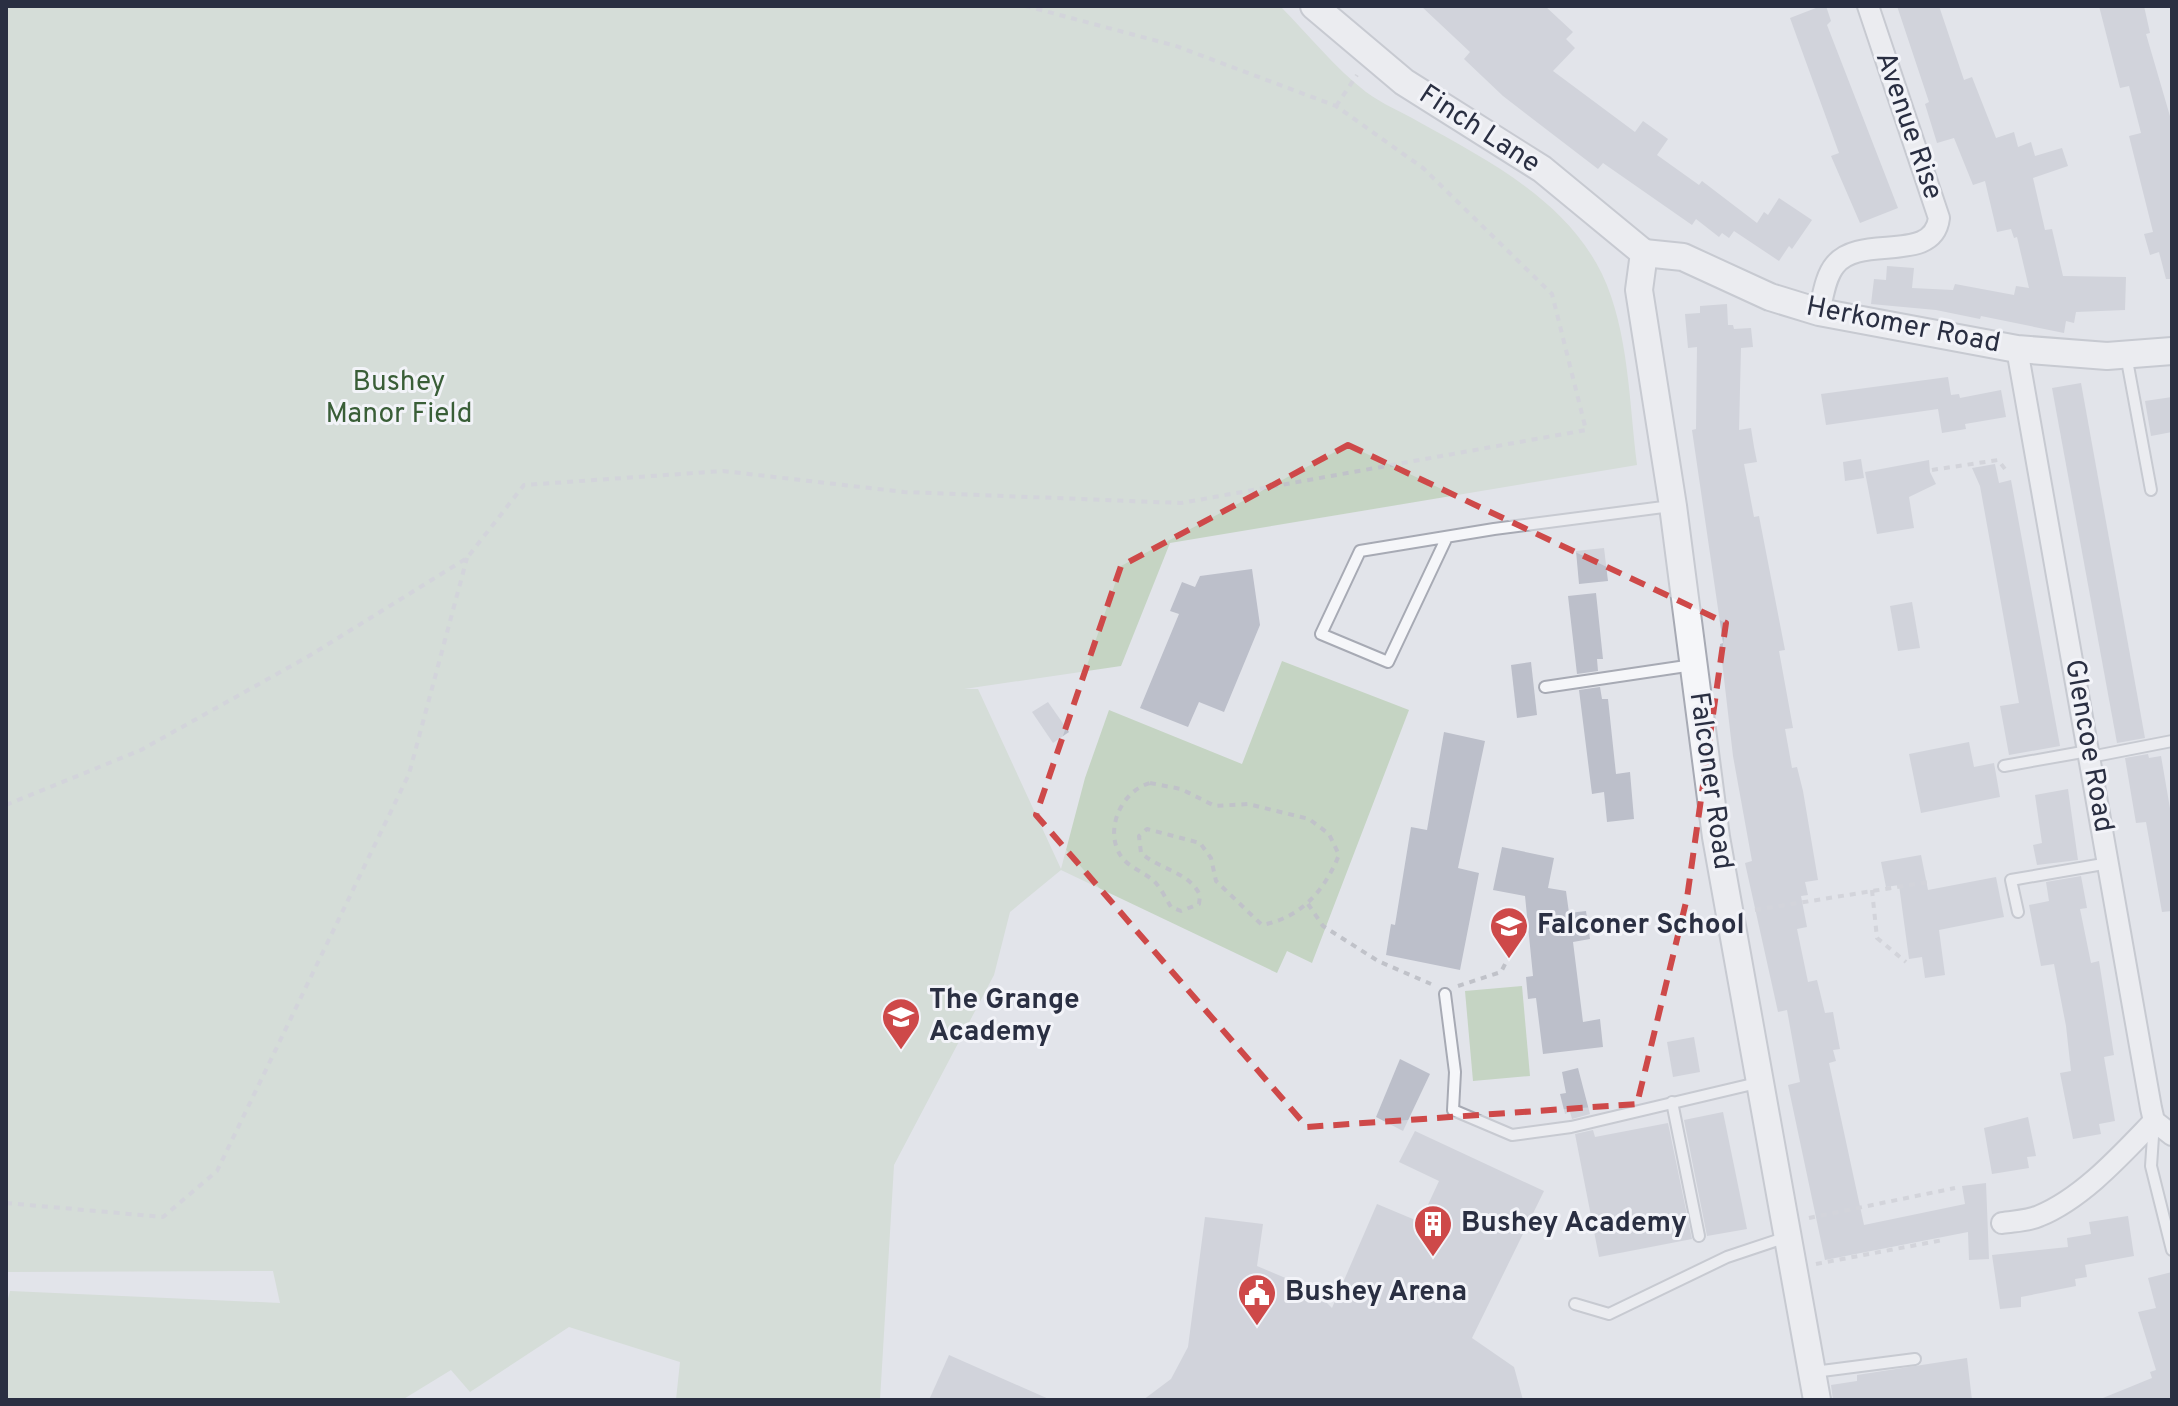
<svg xmlns="http://www.w3.org/2000/svg" width="2178" height="1406" viewBox="0 0 2178 1406" font-family="Overpass,sans-serif">
<style>
.green{fill:#c5d4c3}
.building{fill:#bcbfca}
.lines{fill:none;stroke-linecap:round;stroke-linejoin:round}
.service-casing{stroke:#a7aab4;stroke-width:14}
.minor-casing{stroke:#a7aab4;stroke-width:24}
.tertiary-casing{stroke:#a7aab4;stroke-width:30}
.path{stroke:#c0c2c9;stroke-width:4;stroke-dasharray:6 6;stroke-linecap:butt}
.service{stroke:#f5f6f9;stroke-width:10}
.minor{stroke:#f5f6f9;stroke-width:20}
.tertiary{stroke:#f5f6f9;stroke-width:26}
.marked{fill:none;stroke:#ce4949;stroke-width:6;stroke-dasharray:16 10;stroke-linejoin:round}
.labels{text-anchor:middle;dominant-baseline:central;stroke-width:6;stroke-linejoin:round;paint-order:stroke}
.street-label{font-size:28px;fill:#2a2f42;stroke:#f2f3f8}
.park-label{font-size:28px;fill:#395e37;stroke:#f2f3f8}
.poi-label{font-size:28px;font-weight:bold;fill:#2a2f42;stroke:#f2f3f8;text-anchor:start}
</style>
<rect width="100%" height="100%" fill="#e2e4ea"/>
<!-- green -->
<g class="green">
<path d="M6,6H1280C1308,34 1335,68 1366,92C1382,104 1402,112 1419,122C1489,161 1566,200 1602,274C1629,331 1629,403 1637,465L1170,543L1121,666L964,689H978L1061,869L1085,778L1109,710L1242,764L1282,661L1409,710L1312,963L1287,951L1277,973L1061,870L1010,912L994,975L894,1165L880,1400H676L680,1362L569,1327L470,1392L451,1370L402,1400H6V1307L10,1291L280,1303L273,1271L6,1272Z"/>
<polygon points="1522,986 1530,1076 1473,1081 1465,991"/>
</g>
<!-- building -->
<g class="building">
<polygon points="1421,6 1545,6 1573,32 1566,39 1575,48 1553,71 1635,132 1643,121 1668,139 1657,155 1699,185 1702,181 1757,223 1764,212 1768,215 1779,198 1812,220 1792,249 1789,246 1779,261 1734,231 1729,238 1722,233 1719,237 1696,219 1692,225 1603,163 1598,169 1503,96 1464,59 1470,52"/>
<polygon points="1821,6 1826,6 1831,21 1827,25 1898,208 1860,223 1831,156 1839,153 1790,18"/>
<polygon points="1897,6 1939,6 1964,80 1972,77 1996,138 2014,132 2018,147 2031,142 2035,156 2062,148 2068,166 2033,178 2045,230 2052,229 2063,276 2126,277 2125,310 2076,312 2074,323 2066,321 2064,333 1981,316 1980,319 1936,310 1871,304 1874,279 1886,280 1887,266 1914,268 1912,288 1953,290 1955,284 2014,295 2016,286 2029,288 2017,237 2014,238 2011,229 1997,232 1985,181 1973,185 1954,138 1937,143 1925,104 1929,102"/>
<polygon points="2099,6 2144,6 2150,33 2146,34 2172,123 2172,279 2166,279 2159,252 2150,255 2144,234 2153,232 2129,136 2141,133 2129,86 2120,88"/>
<polygon points="1727,304 1728,325 1733,325 1734,329 1751,328 1753,347 1741,348 1739,430 1751,428 1754,447 1757,462 1744,464 1754,517 1759,516 1785,650 1779,651 1793,728 1785,729 1792,768 1797,767 1803,791 1818,880 1805,882 1808,895 1801,896 1807,927 1797,929 1808,982 1817,980 1825,1013 1833,1012 1835,1023 1840,1049 1833,1050 1836,1061 1829,1063 1864,1225 1965,1204 1962,1186 1986,1183 1989,1259 1969,1260 1968,1232 1825,1260 1788,1085 1800,1082 1787,1010 1778,1012 1745,863 1752,861 1733,756 1720,644 1723,643 1692,430 1696,429 1697,347 1688,348 1685,314 1700,313 1700,306"/>
<polygon points="1948,377 1951,395 1959,394 1960,398 2001,390 2006,417 1965,424 1966,429 1942,433 1938,409 1826,425 1821,394"/>
<polygon points="2081,383 2145,738 2117,743 2052,388"/>
<polygon points="2172,397 2172,432 2151,436 2145,401"/>
<polygon points="1861,459 1864,478 1845,481 1843,462"/>
<polygon points="1929,460 1930,472 1936,484 1909,497 1914,528 1877,534 1865,472"/>
<polygon points="1995,464 1999,483 2011,480 2060,746 2009,755 2000,706 2019,703 1980,486 1972,468"/>
<polygon points="1604,548 1608,581 1579,584 1576,551"/>
<polygon points="1252,569 1260,625 1224,712 1199,702 1188,727 1140,708 1179,614 1170,611 1182,582 1195,587 1200,576"/>
<polygon points="1596,593 1603,659 1597,659 1598,671 1577,674 1568,596"/>
<polygon points="1912,602 1920,648 1898,651 1890,606"/>
<polygon points="1531,662 1537,715 1517,718 1511,665"/>
<polygon points="1600,687 1602,699 1608,699 1616,774 1630,772 1634,819 1607,822 1604,792 1592,794 1579,690"/>
<polygon points="1048,702 1069,732 1053,743 1032,712"/>
<polygon points="1444,732 1485,741 1458,868 1479,873 1460,970 1386,955 1391,924 1395,925 1411,827 1427,830"/>
<polygon points="1969,742 1974,767 1994,763 2000,797 1921,813 1909,754"/>
<polygon points="2148,754 2149,758 2161,756 2172,820 2172,911 2162,912 2146,822 2136,823 2125,758"/>
<polygon points="2068,789 2078,860 2037,865 2033,845 2042,843 2035,795"/>
<polygon points="1502,847 1554,858 1548,888 1566,891 1569,913 1586,911 1590,939 1573,942 1583,1022 1600,1019 1603,1047 1543,1054 1536,998 1528,999 1526,977 1533,976 1525,896 1493,890"/>
<polygon points="1921,855 1928,890 1996,877 2004,917 1939,930 1945,975 1925,978 1922,957 1909,959 1899,885 1886,887 1881,862"/>
<polygon points="2081,876 2087,908 2080,909 2091,963 2099,961 2114,1055 2104,1057 2115,1121 2099,1124 2101,1134 2073,1139 2060,1073 2071,1071 2066,1026 2054,964 2041,966 2029,905 2049,901 2046,882"/>
<polygon points="1694,1037 1700,1072 1673,1077 1667,1042"/>
<polygon points="1400,1059 1430,1074 1403,1131 1376,1117"/>
<polygon points="1578,1068 1590,1114 1572,1119 1570,1112 1565,1114 1560,1094 1566,1093 1562,1072"/>
<polygon points="1723,1112 1747,1229 1707,1236 1684,1120"/>
<polygon points="2028,1117 2036,1156 2027,1157 2029,1168 1992,1174 1984,1128"/>
<polygon points="1668,1123 1692,1239 1599,1257 1575,1134 1593,1130 1595,1137"/>
<polygon points="1415,1131 1544,1191 1472,1338 1514,1367 1523,1400 1143,1400 1171,1379 1188,1347 1205,1217 1263,1224 1257,1266 1314,1290 1332,1308 1377,1204 1420,1222 1439,1181 1399,1162"/>
<polygon points="2128,1216 2134,1256 2085,1265 2087,1277 2075,1279 2076,1286 2021,1297 2021,1307 2000,1309 1992,1255 2068,1247 2067,1238 2091,1234 2089,1222"/>
<polygon points="2172,1272 2172,1400 2098,1400 2152,1378 2150,1372 2156,1370 2138,1312 2156,1308 2148,1278"/>
<polygon points="949,1355 1051,1400 929,1400"/>
<polygon points="1967,1358 1972,1400 1833,1400 1831,1385 1857,1381 1857,1375"/>
</g>
<g class="lines">
<defs>
<g id="service">
<polyline points="2126,355 2151,490"/>
<polyline points="1447,537 1388,662 1321,634 1360,551 1494,529 1671,506"/>
<polyline points="1545,687 1693,665"/>
<polyline points="2090,757 2172,741"/>
<polyline points="2004,766 2088,751"/>
<polyline points="2018,912 2011,880 2109,863"/>
<polyline points="1445,994 1455,1072 1453,1110 1512,1135 1571,1127 1757,1083"/>
<polyline points="1672,1102 1699,1236"/>
<polyline points="2154,1122 2151,1166 2172,1250"/>
<polyline points="1575,1304 1609,1314 1727,1257 1787,1237"/>
<polyline points="1814,1372 1915,1359"/>
</g>
<g id="minor">
<path d="M1819,312C1823,297 1825,277 1835,265C1860,233 1933,265 1939,218L1868,6"/>
<polyline points="2017,349 2151,1108 2154,1121 2172,1135"/>
<path d="M2002,1223C2014,1221 2028,1221 2039,1216C2083,1198 2122,1154 2154,1121"/>
</g>
<g id="tertiary">
<polyline points="1314,6 1404,82 1542,169 1644,253"/>
<polyline points="1644,253 1639,290 1673,506 1716,837 1817,1400"/>
<polyline points="1644,253 1683,257 1770,297 1819,312 2017,349 2107,356 2172,351"/>
</g>
</defs>
<!-- service casing -->
<use href="#service" class="service-casing"/>
<!-- minor casing -->
<use href="#minor" class="minor-casing"/>
<!-- tertiary casing -->
<use href="#tertiary" class="tertiary-casing"/>
<!-- path -->
<g class="path">
<polyline points="1336,106 1357,75"/>
<polyline points="1932,470 1998,460 2005,469"/>
<path d="M1150,783L1181,789L1215,806L1248,804L1309,819L1329,834L1339,855C1324,891 1302,917 1262,925L1216,881L1211,858L1200,843L1147,829L1139,836L1141,853C1160,870 1188,871 1200,895L1199,904L1181,911L1171,907C1166,899 1161,888 1154,881C1145,873 1131,868 1123,859C1102,832 1121,791 1150,783Z"/>
<polyline points="6,805 141,750 309,656 467,558 524,485 723,471 904,492 1181,503 1586,430 1552,294 1423,168 1336,106 1176,46 1026,6"/>
<polyline points="1872,890 1877,938 1906,962"/>
<polyline points="1308,904 1323,926 1378,961 1431,984"/>
<polyline points="1755,910 1928,882"/>
<polyline points="1458,986 1501,972 1516,943"/>
<polyline points="6,1203 163,1217 217,1171 409,774 467,558"/>
<polyline points="1809,1218 1955,1188"/>
<polyline points="1816,1264 1943,1240"/>
</g>
<!-- service -->
<use href="#service" class="service"/>
<!-- minor -->
<use href="#minor" class="minor"/>
<!-- tertiary -->
<use href="#tertiary" class="tertiary"/>
</g>
<!-- marked area -->
<path d="M0 0H2178V1406H0ZM1348,445L1726,623L1687,898L1637,1104L1307,1127L1036,815L1121,566Z" fill="#e2e4ea" fill-opacity=".55" fill-rule="evenodd"/>
<path class="marked" d="M1348,445L1726,623L1687,898L1637,1104L1307,1127L1036,815L1121,566Z"/>
<!-- icons -->
<defs>
<symbol id="school-pin" viewBox="-11 -11 22 30"><path d="M0 17L-7.5 6A9.5 9.5 0 1 1 7.5 6Z" fill="#ce4949" stroke="#f2f3f8"/><path d="M0-5L7-2L0 1L-7-2ZM-4 1L0 2.5L4 1V4Q0 6-4 4Z" fill="#fff"/></symbol>
<symbol id="building-pin" viewBox="-11 -11 22 30"><path d="M0 17L-7.5 6A9.5 9.5 0 1 1 7.5 6Z" fill="#ce4949" stroke="#f2f3f8"/><path d="M-4-6H4V6H1V3H-1V6H-4ZM-2.5-4.3h1.7v1.8h-1.7ZM.8-4.3h1.7v1.8H.8ZM-2.5-1h1.7V.8h-1.7ZM.8-1h1.7V.8H.8Z" fill="#fff"/></symbol>
<symbol id="civic-pin" viewBox="-11 -11 22 30"><path d="M0 17L-7.5 6A9.5 9.5 0 1 1 7.5 6Z" fill="#ce4949" stroke="#f2f3f8"/><path d="M-.6-6.5H3V-4.5H.6V-3L4-1V1h2V6H-6V1h2V-1L-.6-3ZM-1.2 2.5V6h2.4V2.5Z" fill="#fff"/></symbol>
</defs>
<g fill-rule="evenodd">
<use href="#school-pin" x="1487" y="904" width="44" height="60"/>
<use href="#school-pin" x="879" y="995" width="44" height="60"/>
<use href="#building-pin" x="1411" y="1202" width="44" height="60"/>
<use href="#civic-pin" x="1235" y="1271" width="44" height="60"/>
</g>
<g class="labels">
<!-- street labels -->
<g class="street-label">
<text transform="translate(1908 126) rotate(71)">Avenue Rise</text>
<text transform="translate(1479 130) rotate(33)">Finch Lane</text>
<text transform="translate(1903 326) rotate(11)">Herkomer Road</text>
<text transform="translate(2088 746) rotate(80)">Glencoe Road</text>
<text transform="translate(1710 781) rotate(82)">Falconer Road</text>
</g>
<!-- park labels -->
<g class="park-label">
<text x="399" y="383">Bushey<tspan x="399" dy="32">Manor Field</tspan></text>
</g>
<!-- poi labels -->
<g class="poi-label">
<text x="1537" y="926">Falconer School</text>
<text x="929" y="1001">The Grange<tspan x="929" dy="32">Academy</tspan></text>
<text x="1461" y="1224">Bushey Academy</text>
<text x="1285" y="1293">Bushey Arena</text>
</g>
</g>
<!-- border -->
<rect width="2178" height="1406" fill="none" stroke="#2a2f42" stroke-width="16"/>
</svg>
